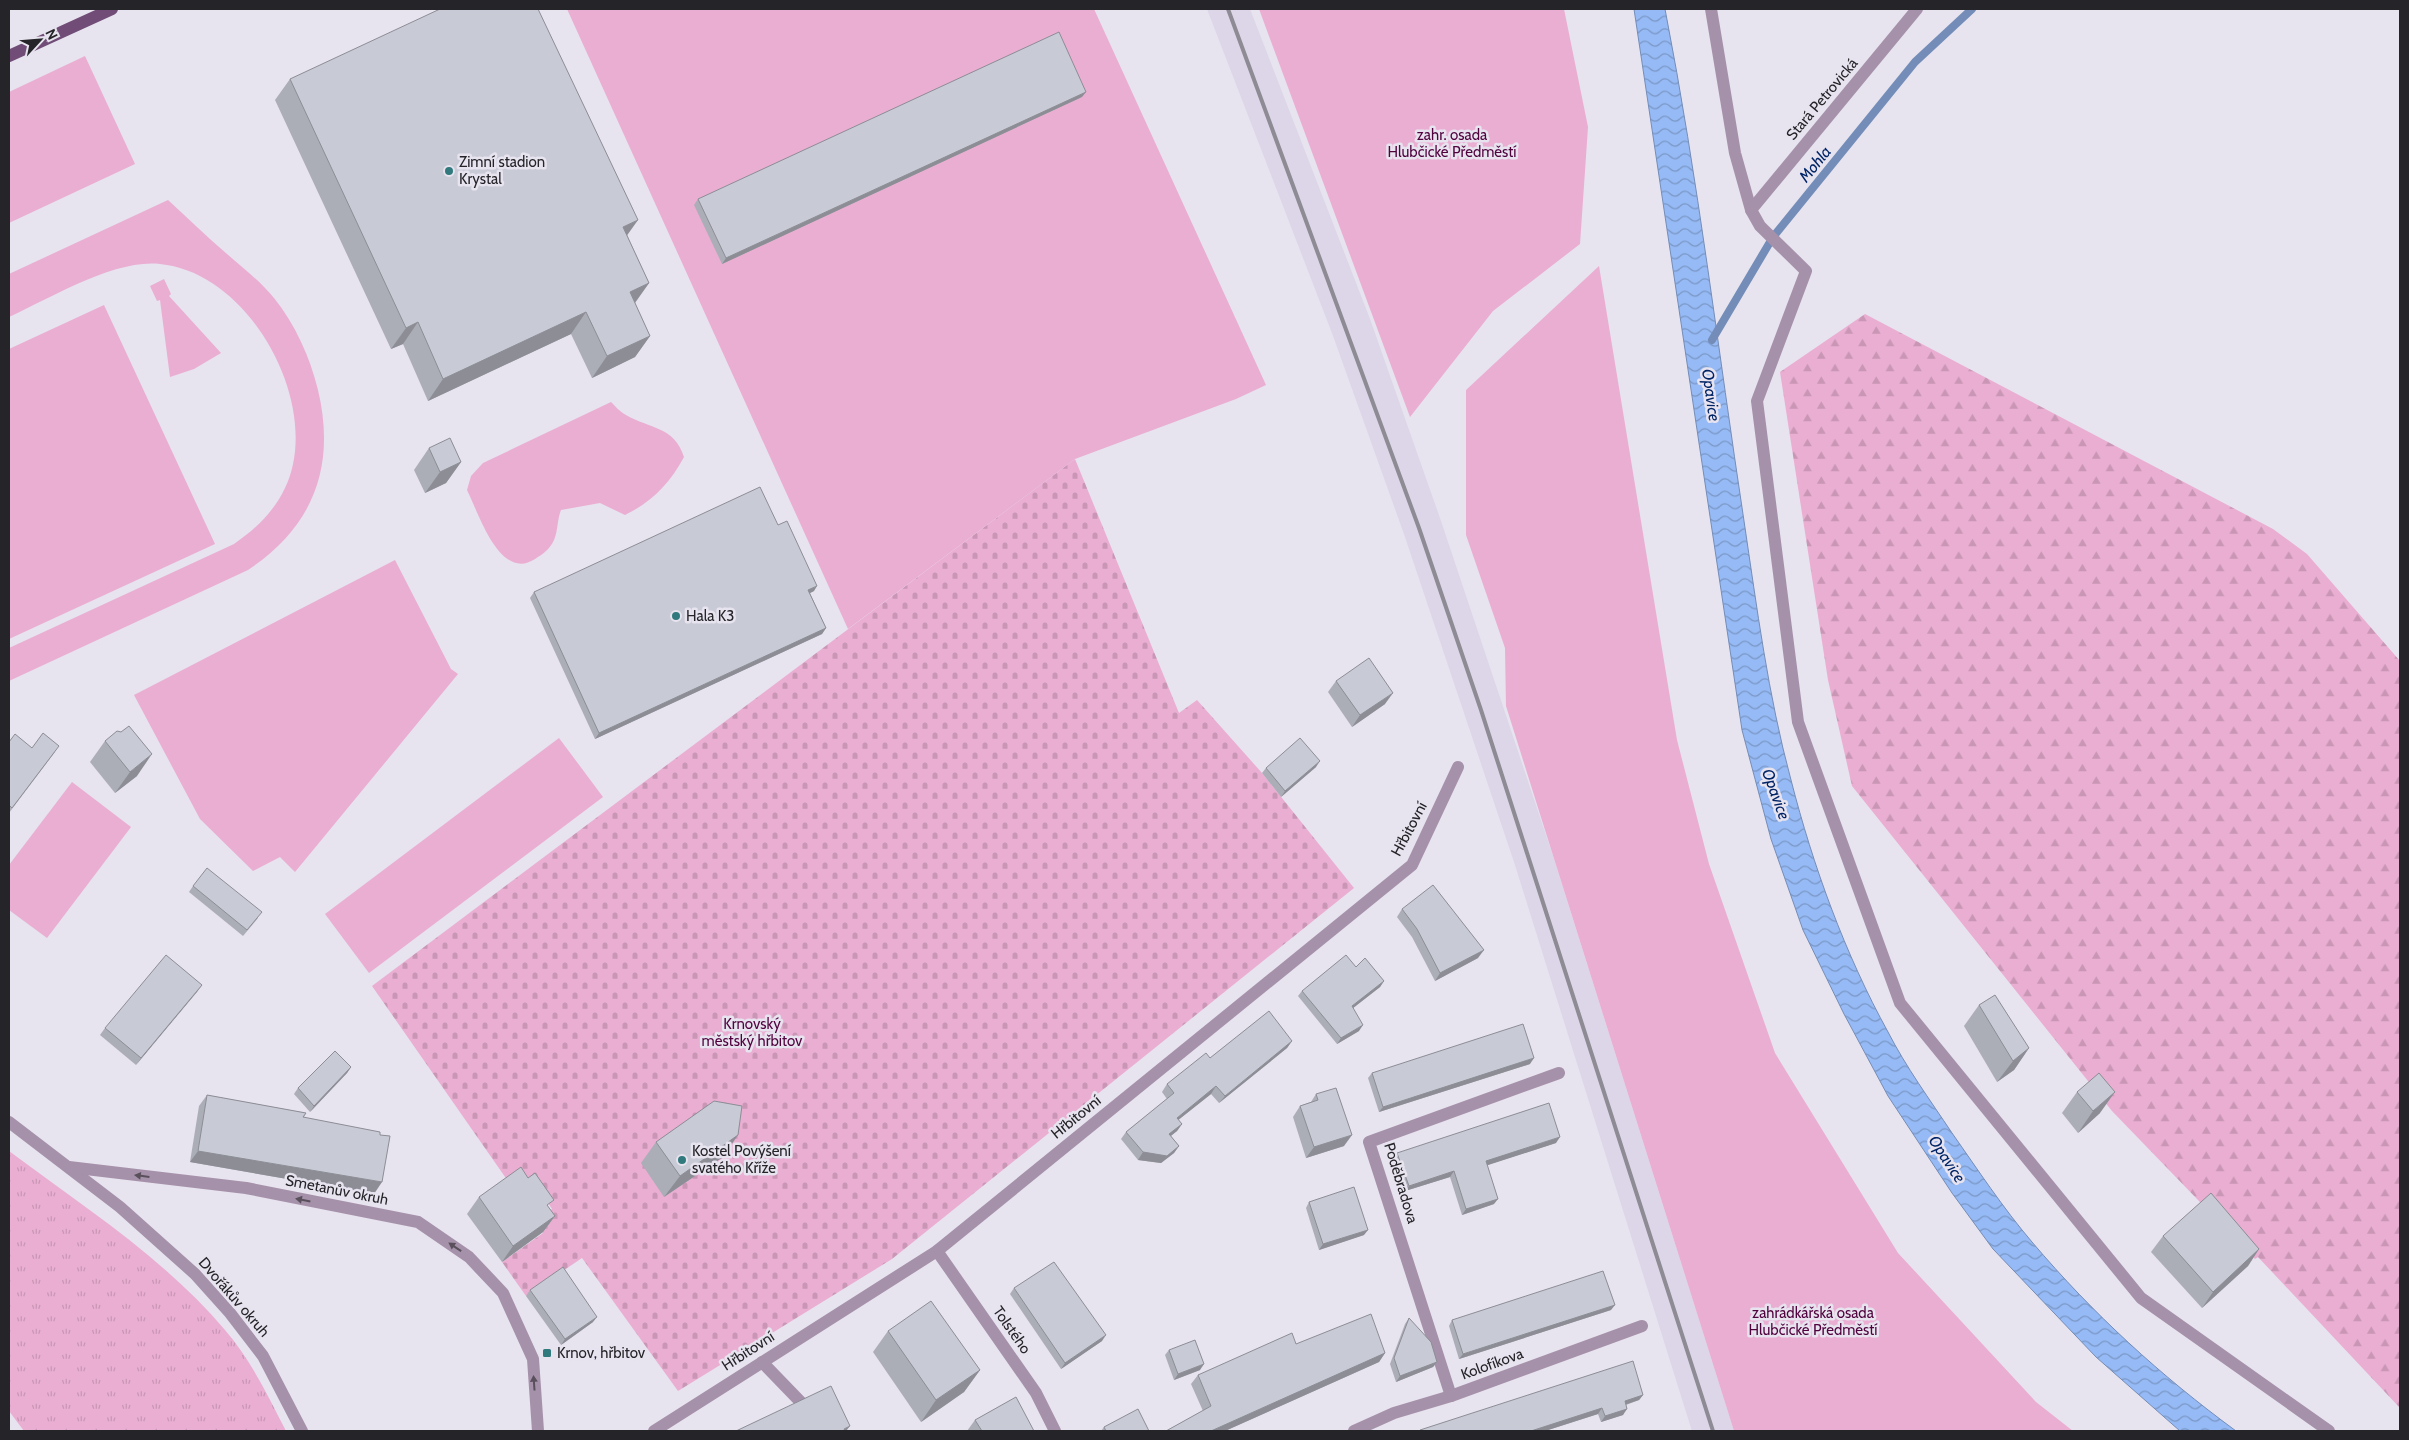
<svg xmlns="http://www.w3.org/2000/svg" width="2409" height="1440" viewBox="0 0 2409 1440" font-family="Cabin,sans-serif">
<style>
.built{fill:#dcd6e8}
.grass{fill:url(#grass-tufts)}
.forest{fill:url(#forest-firs)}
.cemetery{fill:url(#cemetery-stones)}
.green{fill:#eaaed3}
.water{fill:url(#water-waves);stroke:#748db8}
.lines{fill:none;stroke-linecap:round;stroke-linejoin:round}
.stream{stroke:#748db8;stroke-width:8}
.minor{stroke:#a691aa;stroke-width:12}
.primary{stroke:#704c77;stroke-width:12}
.rail{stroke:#8e8b94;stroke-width:4}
.wall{fill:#acaeb7}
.shaded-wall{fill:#8c8d95}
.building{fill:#c8cad5;stroke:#8c8d95}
.oneway{fill:#59505c}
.poi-dot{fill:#30797d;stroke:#e7e3ef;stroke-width:2}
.labels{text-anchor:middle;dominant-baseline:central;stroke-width:5;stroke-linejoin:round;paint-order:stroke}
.street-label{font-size:15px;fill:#252428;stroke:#e7e3ef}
.park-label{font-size:15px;fill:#51033e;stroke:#e7e3ef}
.poi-label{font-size:15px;fill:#252428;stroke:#e7e3ef;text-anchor:start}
.water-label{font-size:16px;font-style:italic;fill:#002466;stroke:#e7e3ef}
</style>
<defs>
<pattern id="grass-tufts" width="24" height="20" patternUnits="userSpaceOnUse" patternTransform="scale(1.25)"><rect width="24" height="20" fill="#eaaed3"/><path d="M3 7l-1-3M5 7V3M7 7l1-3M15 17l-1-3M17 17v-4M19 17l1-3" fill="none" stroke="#c996b5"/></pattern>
<pattern id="forest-firs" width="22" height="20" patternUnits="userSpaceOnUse" patternTransform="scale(1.25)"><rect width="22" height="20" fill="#eaaed3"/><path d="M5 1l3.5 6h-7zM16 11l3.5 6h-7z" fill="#c996b5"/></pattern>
<pattern id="cemetery-stones" width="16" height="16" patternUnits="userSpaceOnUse" patternTransform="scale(1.25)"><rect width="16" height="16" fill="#eaaed3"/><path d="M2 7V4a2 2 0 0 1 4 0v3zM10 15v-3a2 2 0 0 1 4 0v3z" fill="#c996b5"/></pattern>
<pattern id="water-waves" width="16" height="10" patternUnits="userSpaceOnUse" patternTransform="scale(1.25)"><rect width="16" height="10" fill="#96baf5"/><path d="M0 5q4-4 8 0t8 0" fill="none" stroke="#7a97c6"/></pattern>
</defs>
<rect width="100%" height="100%" fill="#e7e3ef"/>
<!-- built -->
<polygon class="built" points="1207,9 1250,9 1370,319 1441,521 1553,856 1734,1431 1692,1431 1515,865 1404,534 1332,333"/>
<!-- grass -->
<path class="grass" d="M9,1151C84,1207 164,1258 225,1330C251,1360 268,1396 286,1431H24L9,1411Z"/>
<!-- forest -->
<polygon class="forest" points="1865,314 2273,529 2307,554 2400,661 2400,1408 2258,1257 2255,1259 2112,1111 1852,786 1828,680 1780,372"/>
<!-- cemetery -->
<polygon class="cemetery" points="1075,459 1179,713 1197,700 1262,773 1354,888 892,1259 678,1391 582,1258 526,1296 502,1262 543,1233 536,1222 552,1209 534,1182 517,1194 372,986"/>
<!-- green -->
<g class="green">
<polygon points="567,9 1094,9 1266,385 1236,399 1075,459 848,629"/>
<polygon points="1259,9 1564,9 1588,127 1580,244 1493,311 1410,417"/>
<polygon points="85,56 135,164 9,223 9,92"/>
<path d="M168,200C188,218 207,237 227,254C243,268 260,281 274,298C295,324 310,357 318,390C336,466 314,526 248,570L9,681V648L234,544C262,525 286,499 293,464C310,385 244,272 160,264C114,259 51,298 9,317V274Z"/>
<polygon points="1599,266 1677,740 1709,864 1775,1053 1898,1253 2036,1402 2073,1431 1734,1431 1506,706 1505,648 1466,535 1466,390"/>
<polygon points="164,279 171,294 169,296 221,353 194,369 170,377 160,300 157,301 150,286"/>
<polygon points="104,305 215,544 9,639 9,349"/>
<path d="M611,402C615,406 620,412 626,415C650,429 674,426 684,457C670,483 652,502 625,515L600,503L561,510C557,520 558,531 554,540C550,549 543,554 535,559C500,582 479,514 467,490L471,476L483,463Z"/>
<polygon points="395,560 451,669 458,674 295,872 280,857 253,871 200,819 134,695"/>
<polygon points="559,738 603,797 369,973 325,914"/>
<polygon points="72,782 131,827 47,938 9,910 9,865"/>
</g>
<!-- water -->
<path class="water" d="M1634,9H1665C1698,178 1718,350 1744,521C1757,608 1768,695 1791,780C1813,866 1845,954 1888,1032C1906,1067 1930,1100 1952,1133C1978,1170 2003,1208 2032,1242C2093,1314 2161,1376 2236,1431H2180L2096,1357L1993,1249L1952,1193L1888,1096L1844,1014L1803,930L1771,839L1742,730Z"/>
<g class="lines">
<!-- stream -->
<polyline class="stream" points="1712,340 1773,237 1915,62 1972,9"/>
<!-- minor -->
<g class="minor">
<polyline points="1711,9 1735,153 1751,210 1760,226 1806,271 1757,401 1798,722 1900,1003 2141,1298 2329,1431"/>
<polyline points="1751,210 1917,9"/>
<polyline points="9,1122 120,1207 195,1274 230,1313 263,1356 302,1431"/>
<polyline points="69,1167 246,1188 418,1222 469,1257 503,1293 533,1359 538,1431"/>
<polyline points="937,1251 1036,1393 1055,1431"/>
<polyline points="762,1362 820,1422 824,1431"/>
<polyline points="1451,1396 1369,1142 1559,1073"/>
<polyline points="654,1431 937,1251 1412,865 1458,767"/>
<polyline points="1354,1431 1394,1413 1451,1396 1642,1326"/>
</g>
<!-- primary -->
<polyline class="primary" points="9,56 112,9"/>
<!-- rail -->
<polyline class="rail" points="1228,9 1419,528 1481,710 1713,1431"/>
</g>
<!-- wall -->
<g class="wall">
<polygon points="290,79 627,235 649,283 635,303 650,336 635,357 592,378 571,334 428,401 403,344 391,349 275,100"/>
<polygon points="1082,97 722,264 694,205 698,199"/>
<polygon points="429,448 461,462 446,483 425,493 414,470"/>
<polygon points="778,525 814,591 810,593 826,628 822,634 595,739 530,598 534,592"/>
<polygon points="1336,681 1385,704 1352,727 1328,692"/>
<polygon points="105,741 137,776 115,793 90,762"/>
<polygon points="9,742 32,748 55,752 9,813"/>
<polygon points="1316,767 1281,797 1262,773 1266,768"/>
<polygon points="193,886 258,918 243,936 189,892"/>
<polygon points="1402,909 1478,958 1435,981 1412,937 1397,917"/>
<polygon points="1356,967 1384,981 1380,987 1353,1008 1359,1031 1337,1044 1298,996 1302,991"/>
<polygon points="202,985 136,1065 100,1035 105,1028"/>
<polygon points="1979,1005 2029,1048 2014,1070 1997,1082 1964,1026"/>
<polygon points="1292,1041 1287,1048 1219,1103 1211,1094 1178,1120 1182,1124 1177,1131 1171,1136 1179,1146 1174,1153 1161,1163 1138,1160 1121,1139 1126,1132 1167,1099 1162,1092 1167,1084 1210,1058"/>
<polygon points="1530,1064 1379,1112 1368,1078 1372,1073"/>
<polygon points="351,1067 347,1073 310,1112 294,1094 298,1088"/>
<polygon points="2077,1092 2100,1113 2078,1133 2062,1113"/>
<polygon points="1316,1094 1344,1146 1306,1158 1293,1117 1300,1106 1311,1102"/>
<polygon points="207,1095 306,1113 304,1117 374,1194 190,1162 199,1106"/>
<polygon points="656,1142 723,1157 664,1197 641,1163"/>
<polygon points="1556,1143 1487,1165 1494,1204 1462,1215 1450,1177 1405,1191 1393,1158 1397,1153"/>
<polygon points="479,1197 555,1216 543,1232 502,1262 467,1214"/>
<polygon points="1309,1202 1364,1235 1319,1250 1306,1208"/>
<polygon points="2163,1236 2259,1249 2248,1266 2202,1308 2151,1252"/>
<polygon points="1014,1288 1102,1341 1061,1369 1010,1294"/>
<polygon points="530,1290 593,1322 561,1345 526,1296"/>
<polygon points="1611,1310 1459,1359 1449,1326 1452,1320"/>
<polygon points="1409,1318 1437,1362 1433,1367 1396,1382 1390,1364 1405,1324"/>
<polygon points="888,1331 980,1370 964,1392 921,1422 873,1352"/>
<polygon points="1296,1344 1385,1353 1379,1362 1225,1431 1166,1431 1203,1411 1191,1384 1198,1375"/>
<polygon points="1169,1350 1200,1370 1174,1380 1165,1355"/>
<polygon points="1643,1395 1639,1400 1626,1405 1623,1415 1601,1422 1598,1414 1545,1431 1420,1431 1420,1430"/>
<polygon points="975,1420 1034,1431 967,1431"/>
<polygon points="1104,1427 1149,1431 1101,1431"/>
</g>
<!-- shaded-wall -->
<g class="shaded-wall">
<polygon points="1086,92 1082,97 722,264 726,258"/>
<polygon points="638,220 623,241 623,227"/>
<polygon points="649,283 634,304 630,292"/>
<polygon points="586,312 571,334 428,401 443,379"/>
<polygon points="418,322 403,344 391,349 406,328"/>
<polygon points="650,336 635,357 592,378 607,356"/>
<polygon points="461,462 446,483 425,493 440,472"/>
<polygon points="817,586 814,591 804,596 808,590"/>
<polygon points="826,628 822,634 595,739 599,733"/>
<polygon points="1393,693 1385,704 1352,727 1360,715"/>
<polygon points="152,754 137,776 115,793 130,772"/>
<polygon points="1320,761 1316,767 1281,797 1285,791"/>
<polygon points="1484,950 1478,958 1435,981 1440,973"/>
<polygon points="1384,981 1380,987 1348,1012 1352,1006"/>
<polygon points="202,985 197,992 136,1065 141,1058"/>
<polygon points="1363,1025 1359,1031 1337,1044 1341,1038"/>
<polygon points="1292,1041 1287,1048 1219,1103 1225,1096"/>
<polygon points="2029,1048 2014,1070 1997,1082 2013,1061"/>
<polygon points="1534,1058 1530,1064 1379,1112 1383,1107"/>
<polygon points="351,1067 347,1073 310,1112 314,1106"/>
<polygon points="1216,1086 1211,1094 1172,1125 1177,1118"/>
<polygon points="2115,1092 2100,1113 2078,1133 2093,1111"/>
<polygon points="1182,1124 1177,1131 1164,1141 1169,1134"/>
<polygon points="738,1135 723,1157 664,1197 680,1176"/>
<polygon points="1352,1135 1344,1146 1306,1158 1314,1147"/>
<polygon points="1560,1137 1556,1143 1482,1167 1486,1161"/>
<polygon points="1179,1146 1174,1153 1161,1163 1138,1160 1143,1152"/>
<polygon points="198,1151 382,1182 374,1194 190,1162"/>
<polygon points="1454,1171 1450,1177 1405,1191 1409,1186"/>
<polygon points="1498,1199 1494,1204 1462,1215 1466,1209"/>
<polygon points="555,1216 543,1232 502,1262 513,1246"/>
<polygon points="1368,1230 1364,1235 1319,1250 1323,1244"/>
<polygon points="2259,1249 2248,1266 2202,1308 2213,1292"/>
<polygon points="1615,1305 1611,1310 1459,1359 1463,1354"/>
<polygon points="597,1317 593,1322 561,1345 565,1339"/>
<polygon points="1106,1335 1102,1341 1061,1369 1065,1363"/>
<polygon points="1385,1353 1379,1362 1225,1431 1211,1431"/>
<polygon points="1437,1362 1433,1367 1396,1382 1400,1376"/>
<polygon points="1204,1364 1200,1370 1174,1380 1178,1374"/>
<polygon points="980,1370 964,1392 921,1422 936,1400"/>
<polygon points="1643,1395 1639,1400 1621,1406 1625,1401"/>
<polygon points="1602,1408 1598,1414 1545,1431 1531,1431"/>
<polygon points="1627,1409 1623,1415 1601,1422 1605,1416"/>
<polygon points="850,1426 846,1431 842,1431 844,1429"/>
</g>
<!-- building -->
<g class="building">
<polygon points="440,9 538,9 638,220 623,227 649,283 630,292 650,336 607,356 586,312 443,379 418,322 406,328 290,79"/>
<polygon points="1059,32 1086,92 726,258 698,199"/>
<polygon points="450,438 461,462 440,472 429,448"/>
<polygon points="760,487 778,525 787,521 817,586 808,590 826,628 599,733 534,592"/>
<polygon points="1369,658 1393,693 1360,715 1336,681"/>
<polygon points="129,726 152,754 130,772 105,741 117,731 121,732"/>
<polygon points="43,733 59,746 12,808 9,805 9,742 15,734 32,748"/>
<polygon points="1300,738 1320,761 1285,791 1266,768"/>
<polygon points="207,868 262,912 247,930 193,886"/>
<polygon points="1433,885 1484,950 1440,973 1417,929 1402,909"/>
<polygon points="166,955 202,985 141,1058 105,1028"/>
<polygon points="1346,955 1356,967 1365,958 1384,981 1352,1006 1363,1025 1341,1038 1302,991"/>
<polygon points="1995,995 2029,1048 2013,1061 1979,1005"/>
<polygon points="1269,1011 1292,1041 1225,1096 1216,1086 1177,1118 1182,1124 1169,1134 1179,1146 1167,1156 1143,1152 1126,1132 1174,1093 1167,1084 1206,1053 1210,1058"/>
<polygon points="1523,1024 1534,1058 1383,1107 1372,1073"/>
<polygon points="335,1051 351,1067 314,1106 298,1088"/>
<polygon points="2099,1073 2115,1092 2093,1111 2077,1092"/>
<polygon points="1336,1088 1352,1135 1314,1147 1300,1106 1318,1100 1316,1094"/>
<polygon points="207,1095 306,1113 303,1117 380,1132 380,1135 390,1136 382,1182 198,1151"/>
<polygon points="714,1101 742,1106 738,1135 680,1176 656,1142"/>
<polygon points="1549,1103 1560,1137 1486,1161 1498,1199 1466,1209 1454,1171 1409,1186 1397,1153"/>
<polygon points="521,1167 528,1178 535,1173 554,1200 547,1205 555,1216 513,1246 479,1197"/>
<polygon points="1354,1187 1368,1230 1323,1244 1309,1202"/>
<polygon points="2211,1193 2259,1249 2213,1292 2163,1236"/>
<polygon points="1054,1262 1106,1335 1065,1363 1014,1288"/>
<polygon points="563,1267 597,1317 565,1339 530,1290"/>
<polygon points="1603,1271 1615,1305 1463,1354 1452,1320"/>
<polygon points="931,1301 980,1370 936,1400 888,1331"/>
<polygon points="1371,1314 1385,1353 1211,1431 1166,1431 1211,1406 1198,1375 1292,1333 1296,1344"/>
<polygon points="1409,1318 1431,1342 1437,1362 1400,1376 1394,1358"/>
<polygon points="1195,1340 1204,1364 1178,1374 1169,1350"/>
<polygon points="1633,1361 1643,1395 1625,1401 1627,1409 1605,1416 1602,1408 1531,1431 1421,1431 1420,1430"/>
<polygon points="831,1386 850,1426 844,1429 845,1431 736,1431"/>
<polygon points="1016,1397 1034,1431 982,1431 975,1420"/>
<polygon points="1138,1409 1149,1431 1106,1431 1104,1427"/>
</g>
<!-- one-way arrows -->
<defs><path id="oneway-solid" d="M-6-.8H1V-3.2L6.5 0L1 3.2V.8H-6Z" transform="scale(1.25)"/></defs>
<g class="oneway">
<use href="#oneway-solid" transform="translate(142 1176) rotate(-173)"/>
<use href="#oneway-solid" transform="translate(303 1200) rotate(-169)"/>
<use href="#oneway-solid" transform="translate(455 1247) rotate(-146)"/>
<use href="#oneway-solid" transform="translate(534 1383) rotate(-94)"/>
</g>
<!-- markers -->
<g class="poi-dot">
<circle cx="449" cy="171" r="5"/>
<circle cx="676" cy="616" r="5"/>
<circle cx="682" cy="1160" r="5"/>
<rect x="542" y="1348" width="10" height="10" rx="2.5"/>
</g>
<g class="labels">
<!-- street labels -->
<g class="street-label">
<text transform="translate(1822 99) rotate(-50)">Stará Petrovická</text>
<text transform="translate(1409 829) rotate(-62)">Hřbitovní</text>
<text transform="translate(1076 1117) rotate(-39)">Hřbitovní</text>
<text transform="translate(1401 1183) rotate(73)">Poděbradova</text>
<text transform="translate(337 1190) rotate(11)">Smetanův okruh</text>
<text transform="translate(234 1297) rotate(49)">Dvořákův okruh</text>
<text transform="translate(1012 1330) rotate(55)">Tolstého</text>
<text transform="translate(748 1351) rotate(-33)">Hřbitovní</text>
<text transform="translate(1492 1364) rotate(-20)">Kolofíkova</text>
</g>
<!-- park labels -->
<g class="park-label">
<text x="1452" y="135">zahr. osada<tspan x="1452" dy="17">Hlubčické Předměstí</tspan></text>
<text x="752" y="1024">Krnovský<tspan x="752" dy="17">městský hřbitov</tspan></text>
<text x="1813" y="1313">zahrádkářská osada<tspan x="1813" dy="17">Hlubčické Předměstí</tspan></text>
</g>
<!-- poi labels -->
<g class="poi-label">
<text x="459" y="162">Zimní stadion<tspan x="459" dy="17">Krystal</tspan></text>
<text x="686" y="616">Hala K3</text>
<text x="692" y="1151">Kostel Povýšení<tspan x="692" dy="17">svatého Kříže</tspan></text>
<text x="557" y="1353">Krnov, hřbitov</text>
</g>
<!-- water labels -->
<g class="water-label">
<text transform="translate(1815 164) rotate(-51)">Mohla</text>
<text transform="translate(1711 395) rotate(82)">Opavice</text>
<text transform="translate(1776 794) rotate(70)">Opavice</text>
<text transform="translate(1947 1159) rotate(57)">Opavice</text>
</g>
</g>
<!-- border -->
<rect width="2409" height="1440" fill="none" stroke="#252428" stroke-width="20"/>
<!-- north arrow -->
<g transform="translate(40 40) rotate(64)" stroke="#e7e3ef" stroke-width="4" paint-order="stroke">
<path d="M0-4L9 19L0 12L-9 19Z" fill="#252428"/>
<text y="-8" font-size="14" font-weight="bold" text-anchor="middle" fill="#252428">N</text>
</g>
</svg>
